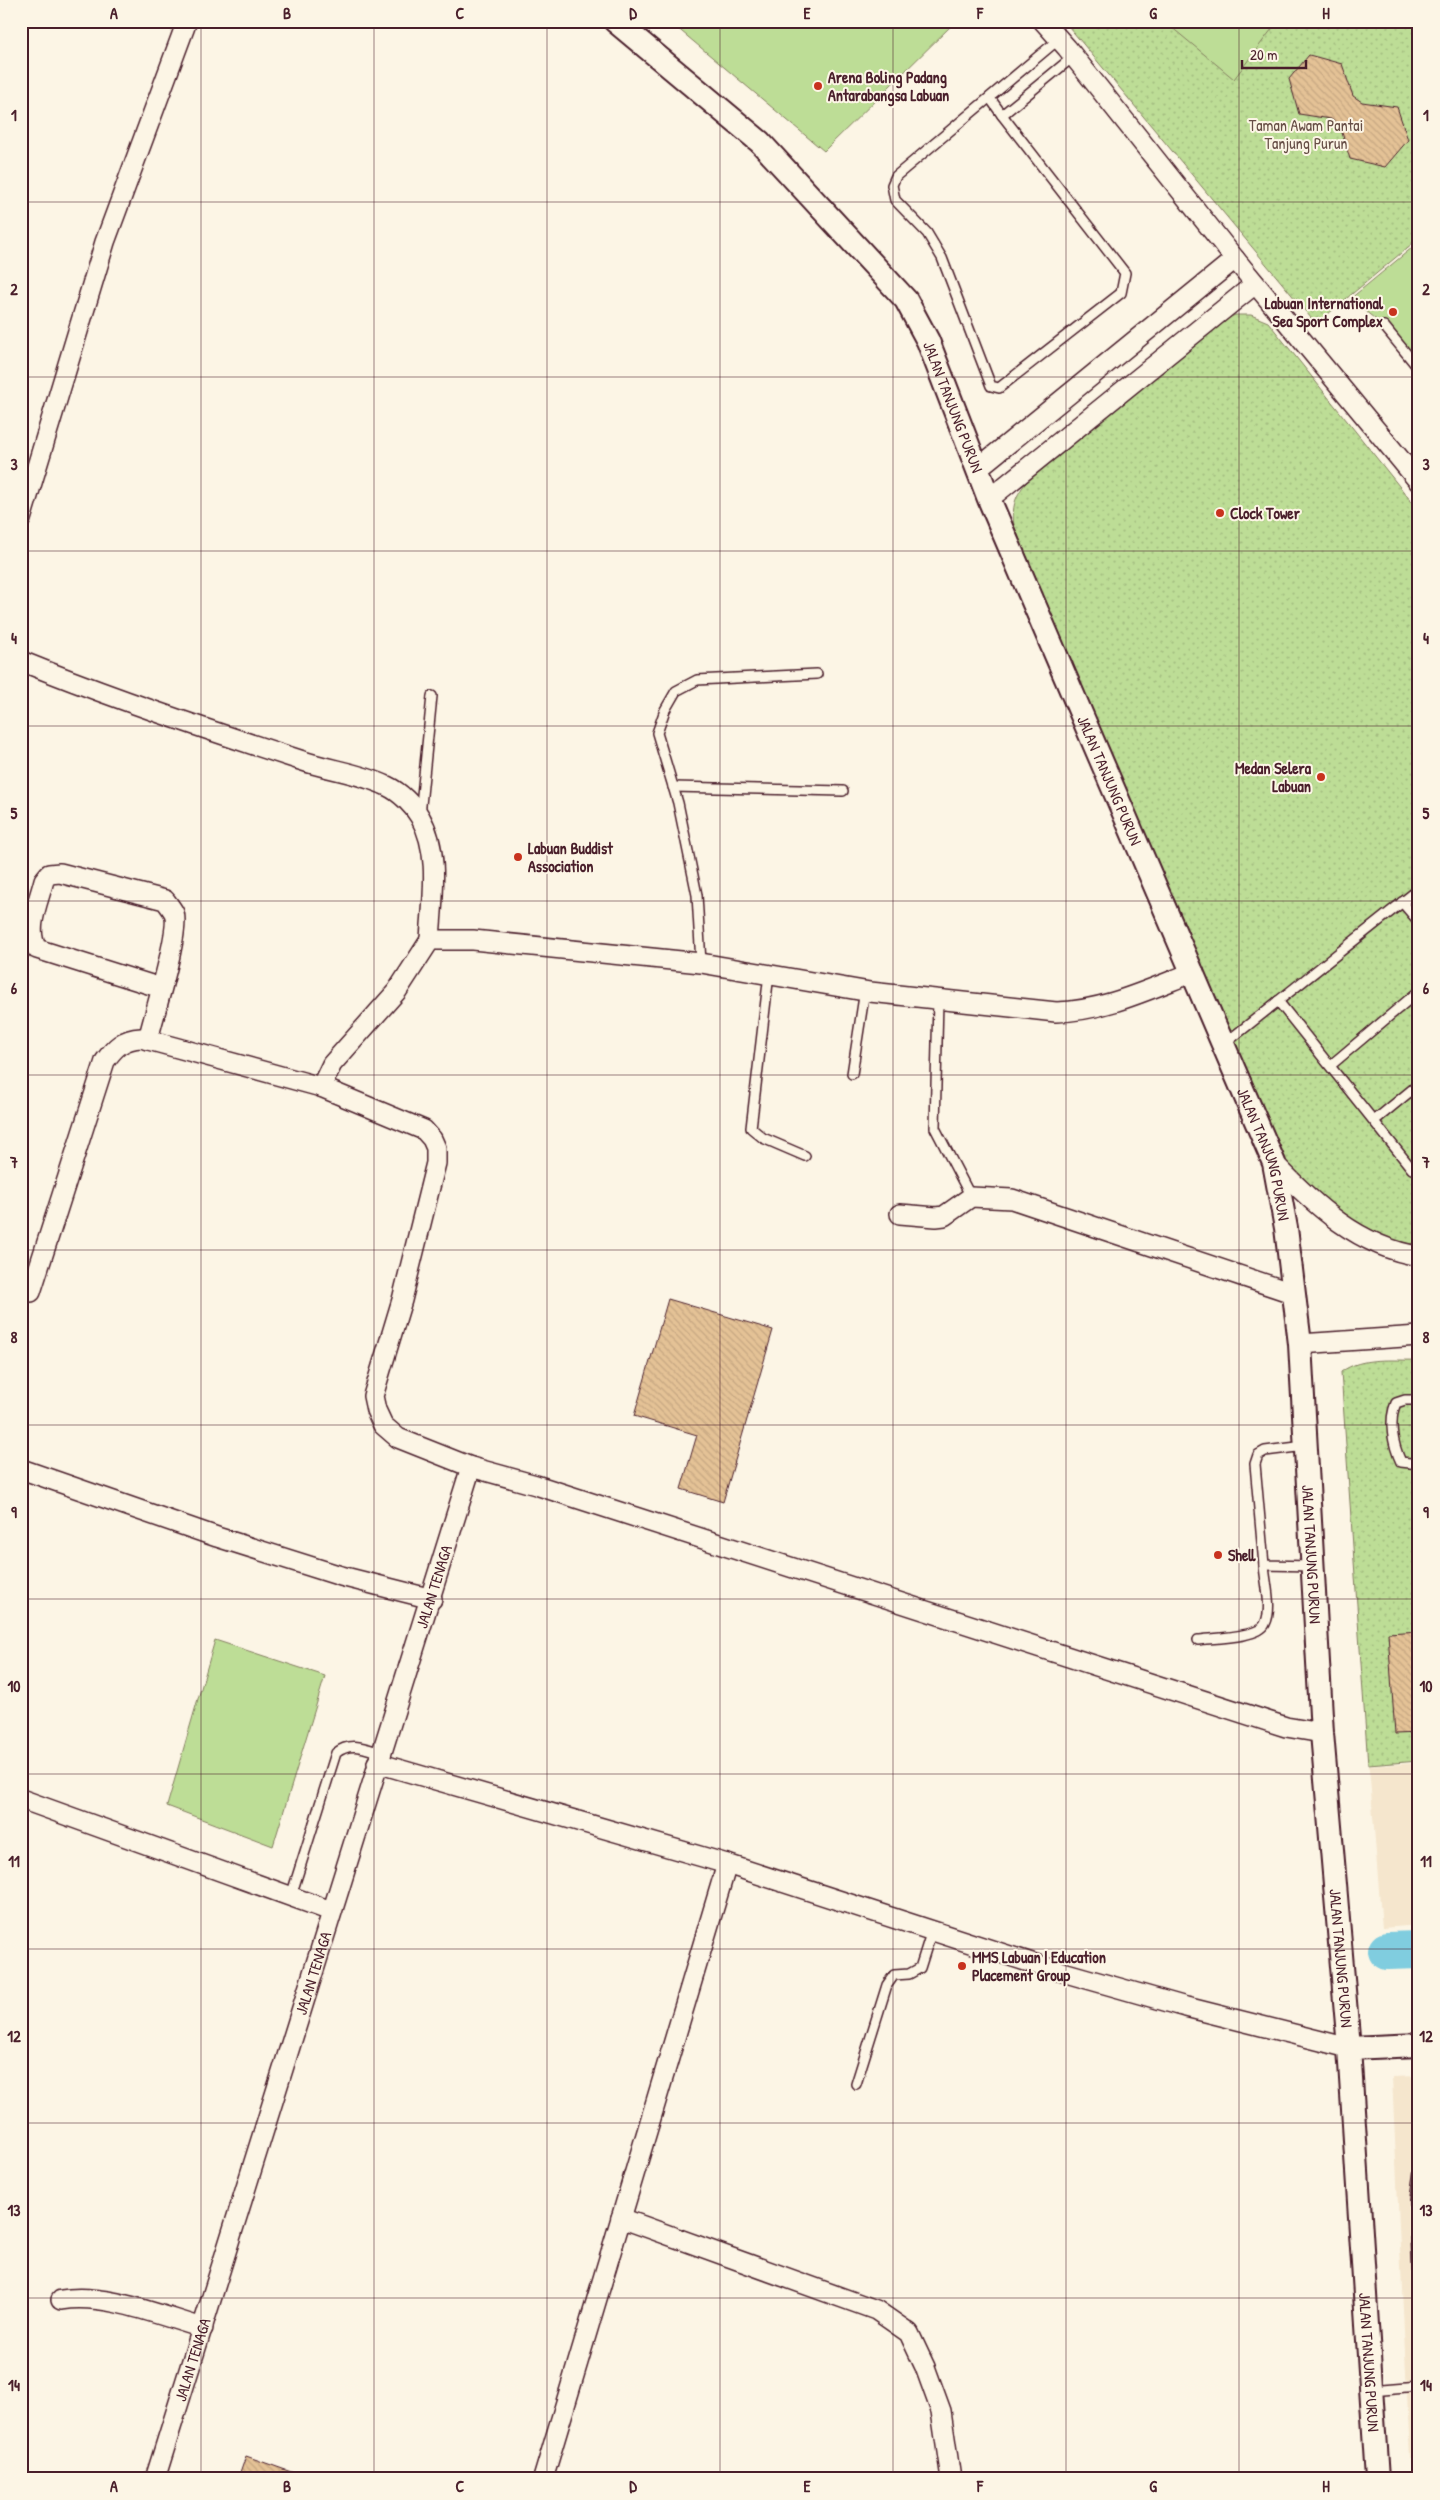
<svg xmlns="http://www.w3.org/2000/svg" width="1440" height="2500" viewBox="0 0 1440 2500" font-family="'Patrick Hand',sans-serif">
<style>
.built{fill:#f5e6cd}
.grass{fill:url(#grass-dots);stroke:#847e60}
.pitch{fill:#bddd96;stroke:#847e60}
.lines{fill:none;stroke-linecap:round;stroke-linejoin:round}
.river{stroke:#80cddf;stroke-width:38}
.building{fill:url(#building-back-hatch);stroke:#4a1f2b}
.service-casing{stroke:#4a1f2b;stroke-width:12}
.minor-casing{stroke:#4a1f2b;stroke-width:22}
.tertiary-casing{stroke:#4a1f2b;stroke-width:26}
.service{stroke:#fcf5e5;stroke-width:9}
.minor{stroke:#fcf5e5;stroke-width:19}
.tertiary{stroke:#fcf5e5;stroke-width:22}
.grid{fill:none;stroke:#4a1f2b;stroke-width:1;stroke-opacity:0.55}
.poi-dot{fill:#c8321e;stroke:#fcf5e5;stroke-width:2}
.labels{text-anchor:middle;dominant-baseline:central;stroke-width:4;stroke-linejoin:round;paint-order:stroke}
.poi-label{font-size:16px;font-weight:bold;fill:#4a1f2b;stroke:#fcf5e5;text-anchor:start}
.park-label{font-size:16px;fill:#674e46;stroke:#fcf5e5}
.street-label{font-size:16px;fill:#4a1f2b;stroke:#fcf5e5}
.neatline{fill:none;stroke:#4a1f2b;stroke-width:2}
.grid-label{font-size:16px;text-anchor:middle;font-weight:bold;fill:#4a1f2b}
</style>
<defs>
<pattern id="grass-dots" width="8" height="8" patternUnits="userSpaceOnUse" patternTransform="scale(1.25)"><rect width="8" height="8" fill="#bddd96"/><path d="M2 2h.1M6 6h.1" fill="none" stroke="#a4bd81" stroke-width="1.8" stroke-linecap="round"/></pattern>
<pattern id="building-back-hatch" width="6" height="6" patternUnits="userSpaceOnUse" patternTransform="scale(1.25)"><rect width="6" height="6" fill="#e4c296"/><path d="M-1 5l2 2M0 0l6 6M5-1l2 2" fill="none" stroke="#c5a681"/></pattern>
</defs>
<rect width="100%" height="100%" fill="#fcf5e5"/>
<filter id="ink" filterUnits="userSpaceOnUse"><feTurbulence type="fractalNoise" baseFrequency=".02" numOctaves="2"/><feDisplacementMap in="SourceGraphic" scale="10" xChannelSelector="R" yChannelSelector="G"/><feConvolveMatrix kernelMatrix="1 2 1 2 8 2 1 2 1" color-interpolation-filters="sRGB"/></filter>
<g filter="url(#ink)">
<!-- built -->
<g class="built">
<polygon points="1419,1763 1419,1925 1382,1928 1369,1766"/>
<polygon points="1419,2076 1419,2479 1411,2479 1392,2077"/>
</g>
<!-- grass -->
<g class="grass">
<polygon points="1064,21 1419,21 1419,238 1316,324"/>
<path d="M1235,315H1251L1268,322L1419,511V1246C1379,1239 1337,1217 1309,1189C1299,1179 1290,1167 1281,1156L1014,526C1010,497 1022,488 1039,467L1220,322Z"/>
<path d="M1419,1360V1761L1368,1765L1341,1372C1362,1356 1393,1361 1419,1360Z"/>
</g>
<!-- pitch -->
<g class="pitch">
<polygon points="669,21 956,21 824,151"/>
<polygon points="1164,21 1278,21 1234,79"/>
<polygon points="1419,242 1419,369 1384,326 1350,299"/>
<polygon points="215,1640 325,1676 273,1846 167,1806"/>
</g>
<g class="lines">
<!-- river -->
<polyline class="river" points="1387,1951 1419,1950"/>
</g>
<!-- building -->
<g class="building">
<polygon points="1309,55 1342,64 1353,96 1362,102 1397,107 1408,140 1385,167 1350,159 1340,126 1331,119 1299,114 1289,79"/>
<polygon points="668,1299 773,1330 723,1502 681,1489 697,1435 634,1416"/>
<polygon points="1419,1631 1419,1733 1395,1734 1388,1633"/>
<polygon points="246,2456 311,2479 238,2479"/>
</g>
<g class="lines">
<defs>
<g id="service">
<polyline points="1059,39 896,176 892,185 895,200 927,233 942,258 991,386 999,388 1121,293 1125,273 1002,115 1074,56"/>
<polyline points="990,98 1002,115"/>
<polyline points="1384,326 1419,369"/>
<polyline points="673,787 843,791"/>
<polyline points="420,815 432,696"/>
<polyline points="1402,902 1419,922"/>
<polyline points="701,963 697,895 678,803 657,733 665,710 676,691 697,680 817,674"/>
<polyline points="769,974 751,1128 763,1138 805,1156"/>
<polyline points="938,1000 935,1128 971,1197"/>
<polyline points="1278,1001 1412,1169 1419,1163"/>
<polyline points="1223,1045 1419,889"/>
<polyline points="1331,1065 1419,991"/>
<polyline points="852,1074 865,990"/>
<polyline points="1374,1121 1419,1084"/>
<path d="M1419,1400H1405L1396,1403C1388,1421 1393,1445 1401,1462L1419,1464"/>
<polyline points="1305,1446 1265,1451 1258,1455 1255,1464 1264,1565 1313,1566"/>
<path d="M1198,1640C1212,1638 1259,1638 1265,1624C1273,1609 1265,1582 1264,1565"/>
<path d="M291,1896L336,1753C350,1741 365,1748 381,1753"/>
<polyline points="856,2084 887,1985 894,1975 909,1974 920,1968 932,1930"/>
<polyline points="1419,2171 1415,2200 1419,2310"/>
<polyline points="1371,2390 1419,2386"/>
</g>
<g id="minor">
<polyline points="1043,21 1067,48 1235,259 1419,482"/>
<polyline points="977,469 1235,259"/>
<polyline points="989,499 1255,284"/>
<polyline points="21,519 105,242 187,21"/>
<path d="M21,661C112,698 207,730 300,760C329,770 360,773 387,786C400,792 413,805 420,817C441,853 432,901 430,940"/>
<path d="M1194,972C1149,989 1104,1011 1056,1012L870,992L701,963L473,940H430L397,991L332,1064L321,1087L424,1130L432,1139L436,1148V1163L402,1300L373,1396L376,1410L383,1425L398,1438L471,1467L536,1485L1286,1727L1322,1733"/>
<path d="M148,1040C153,1017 181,930 174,913C172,909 168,904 165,900L60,873L49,874L44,880C39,901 25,929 37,949L161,988"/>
<path d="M1274,1163C1314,1205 1359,1247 1419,1256"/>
<polyline points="900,1214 936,1217 944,1216 971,1197 1012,1199 1292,1293"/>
<path d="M31,1292L105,1061C115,1047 123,1039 141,1038L321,1087"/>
<polyline points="1300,1344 1419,1336"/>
<polyline points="21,1469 217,1537 341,1576 432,1599"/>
<polyline points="377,1763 727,1864 1038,1965 1186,2007 1349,2048"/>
<polyline points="21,1799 331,1911"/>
<polyline points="621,2218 876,2310 909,2333 925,2367 941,2411 951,2479"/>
<path d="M61,2300C104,2292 161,2316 203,2328"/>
<path id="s1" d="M155,2479L471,1467"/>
<polyline points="543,2479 727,1864"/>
</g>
<g id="tertiary">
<path id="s2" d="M615,21L760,142L906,300L928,341L989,499L1274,1163L1286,1228L1300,1344L1322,1733L1349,2048L1377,2479"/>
<polyline points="1349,2048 1419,2045"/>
</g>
</defs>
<!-- service casing -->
<use href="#service" class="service-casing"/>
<!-- minor casing -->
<use href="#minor" class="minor-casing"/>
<!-- tertiary casing -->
<use href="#tertiary" class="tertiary-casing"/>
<!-- service -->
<use href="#service" class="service"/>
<!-- minor -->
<use href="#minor" class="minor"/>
<!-- tertiary -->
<use href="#tertiary" class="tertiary"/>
</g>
</g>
<!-- grid -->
<path class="grid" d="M201,21V2479M374,21V2479M547,21V2479M720,21V2479M893,21V2479M1066,21V2479M1239,21V2479M21,202H1419M21,377H1419M21,551H1419M21,726H1419M21,901H1419M21,1075H1419M21,1250H1419M21,1425H1419M21,1599H1419M21,1774H1419M21,1949H1419M21,2123H1419M21,2298H1419"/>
<!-- markers -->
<g class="poi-dot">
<circle cx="818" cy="86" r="5"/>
<circle cx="1393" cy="312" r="5"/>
<circle cx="1220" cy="513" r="5"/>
<circle cx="1321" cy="777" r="5"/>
<circle cx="518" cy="857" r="5"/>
<circle cx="1218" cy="1555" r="5"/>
<circle cx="962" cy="1966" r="5"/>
</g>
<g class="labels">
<!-- poi labels -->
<g class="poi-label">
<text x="828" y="77">Arena Boling Padang<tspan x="828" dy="18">Antarabangsa Labuan</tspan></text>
<text x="1383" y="303" text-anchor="end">Labuan International<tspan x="1383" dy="18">Sea Sport Complex</tspan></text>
<text x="1230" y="513">Clock Tower</text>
<text x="1311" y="768" text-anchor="end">Medan Selera<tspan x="1311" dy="18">Labuan</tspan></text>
<text x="528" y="848">Labuan Buddist<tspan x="528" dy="18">Association</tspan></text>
<text x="1228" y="1555">Shell</text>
<text x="972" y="1957">MMS Labuan | Education<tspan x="972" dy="18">Placement Group</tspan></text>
</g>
<!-- park labels -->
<g class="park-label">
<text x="1306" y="125">Taman Awam Pantai<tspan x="1306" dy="18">Tanjung Purun</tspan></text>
</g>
<!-- street labels -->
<g class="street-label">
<text stroke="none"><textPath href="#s2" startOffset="521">JALAN TANJUNG PURUN</textPath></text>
<text stroke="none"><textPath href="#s2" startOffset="926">JALAN TANJUNG PURUN</textPath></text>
<text stroke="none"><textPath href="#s2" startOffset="1331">JALAN TANJUNG PURUN</textPath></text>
<text stroke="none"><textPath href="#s2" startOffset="1736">JALAN TANJUNG PURUN</textPath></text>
<text stroke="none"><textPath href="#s1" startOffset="935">JALAN TENAGA</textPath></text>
<text stroke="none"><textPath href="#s2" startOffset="2141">JALAN TANJUNG PURUN</textPath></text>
<text stroke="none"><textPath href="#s1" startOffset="530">JALAN TENAGA</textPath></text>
<text stroke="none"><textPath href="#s1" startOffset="125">JALAN TENAGA</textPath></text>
<text stroke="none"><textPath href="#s2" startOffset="2546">JALAN TANJUNG PURUN</textPath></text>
</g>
</g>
<!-- margin -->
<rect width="1440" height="2500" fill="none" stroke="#fcf5e5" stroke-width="55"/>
<!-- scale -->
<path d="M1242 60v8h64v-8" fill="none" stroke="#4a1f2b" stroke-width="2.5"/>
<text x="1250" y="60" font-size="15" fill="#4a1f2b" stroke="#fcf5e5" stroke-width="4" paint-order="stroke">20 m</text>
<rect x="28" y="28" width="1384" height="2444" class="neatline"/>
<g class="grid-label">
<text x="114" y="19">A</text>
<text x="287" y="19">B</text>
<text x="460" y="19">C</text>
<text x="633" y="19">D</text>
<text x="807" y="19">E</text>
<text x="980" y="19">F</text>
<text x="1153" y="19">G</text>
<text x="1326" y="19">H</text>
<text x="14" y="121">1</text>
<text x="1426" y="121">1</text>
<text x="14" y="295">2</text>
<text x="1426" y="295">2</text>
<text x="14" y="470">3</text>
<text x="1426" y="470">3</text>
<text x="14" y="644">4</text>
<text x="1426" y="644">4</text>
<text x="14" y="819">5</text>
<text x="1426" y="819">5</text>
<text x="14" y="994">6</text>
<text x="1426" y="994">6</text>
<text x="14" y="1168">7</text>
<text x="1426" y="1168">7</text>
<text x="14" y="1343">8</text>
<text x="1426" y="1343">8</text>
<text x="14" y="1518">9</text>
<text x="1426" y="1518">9</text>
<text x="14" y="1692">10</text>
<text x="1426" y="1692">10</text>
<text x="14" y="1867">11</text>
<text x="1426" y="1867">11</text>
<text x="14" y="2042">12</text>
<text x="1426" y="2042">12</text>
<text x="14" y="2216">13</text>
<text x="1426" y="2216">13</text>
<text x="14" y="2391">14</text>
<text x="1426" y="2391">14</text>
<text x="114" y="2492">A</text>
<text x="287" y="2492">B</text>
<text x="460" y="2492">C</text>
<text x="633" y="2492">D</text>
<text x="807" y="2492">E</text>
<text x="980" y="2492">F</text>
<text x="1153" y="2492">G</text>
<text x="1326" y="2492">H</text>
</g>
</svg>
